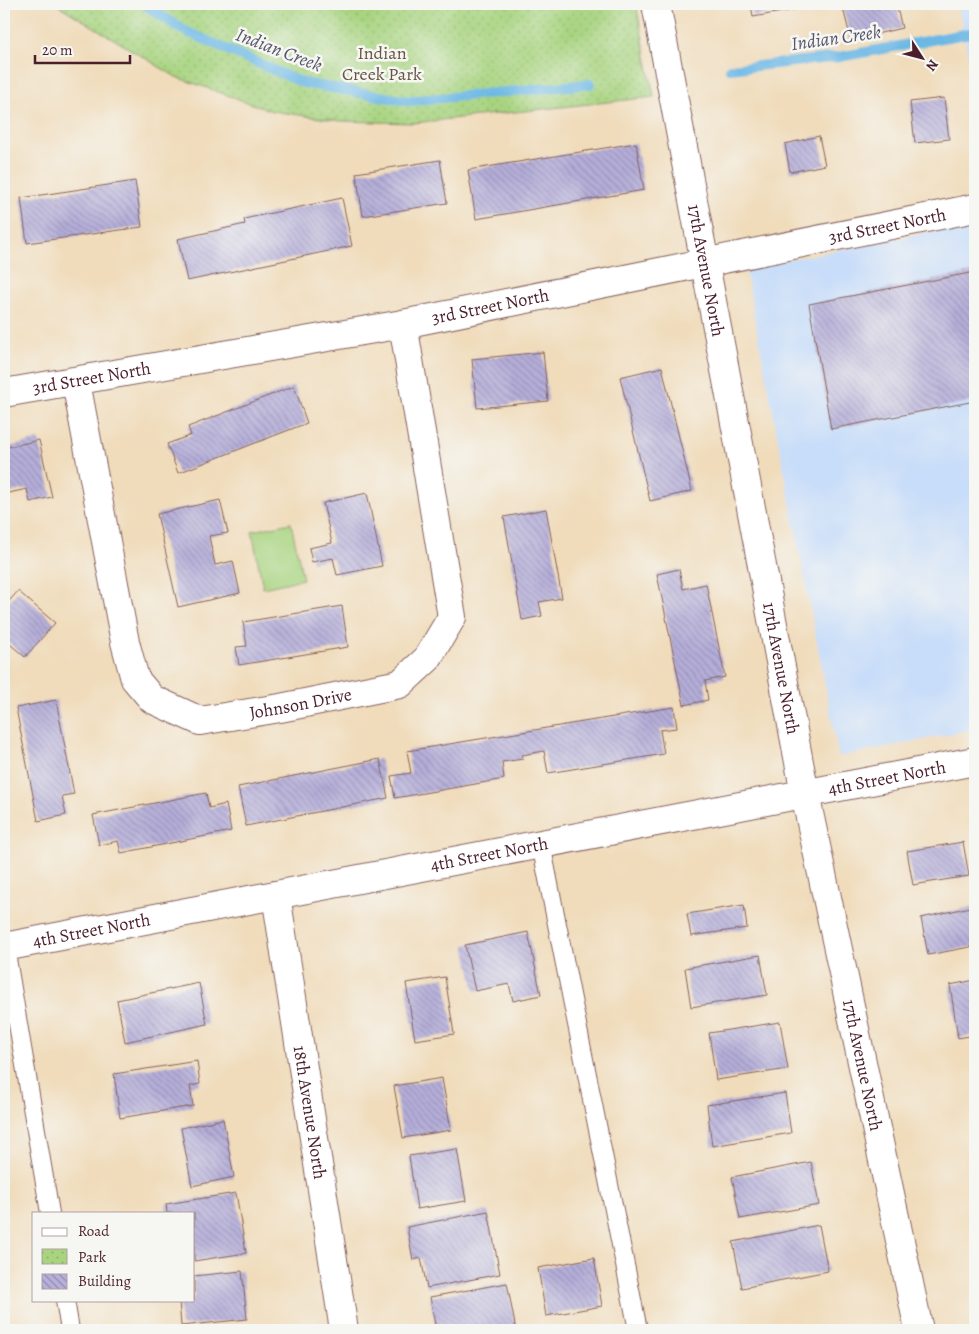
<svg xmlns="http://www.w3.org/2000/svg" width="979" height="1334" viewBox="0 0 979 1334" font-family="Alegreya,serif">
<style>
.built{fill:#c8ddf9}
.grass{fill:#a8d480;stroke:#797a56}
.park{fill:url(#park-dots);stroke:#797a56}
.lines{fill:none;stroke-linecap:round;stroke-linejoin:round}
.stream{stroke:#6cb8e5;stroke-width:10}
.building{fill:url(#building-back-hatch)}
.service-casing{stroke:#84615d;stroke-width:20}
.minor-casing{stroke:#84615d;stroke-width:30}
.tertiary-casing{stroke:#84615d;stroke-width:30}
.service{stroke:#fff;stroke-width:18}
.minor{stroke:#fff;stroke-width:28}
.tertiary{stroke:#fff;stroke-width:28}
.labels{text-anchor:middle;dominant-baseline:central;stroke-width:5;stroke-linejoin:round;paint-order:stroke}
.park-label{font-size:18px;fill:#654;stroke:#f6f6f2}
.street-label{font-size:18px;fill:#4a1f2b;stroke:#f6f6f2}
.water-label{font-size:19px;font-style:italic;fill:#56556c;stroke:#f6f6f2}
</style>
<defs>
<pattern id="park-dots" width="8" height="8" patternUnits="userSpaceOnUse" patternTransform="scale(1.25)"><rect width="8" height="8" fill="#a8d480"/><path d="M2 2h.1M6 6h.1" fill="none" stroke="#92b66f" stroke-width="1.8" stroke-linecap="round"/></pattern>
<pattern id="building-back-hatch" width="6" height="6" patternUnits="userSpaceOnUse" patternTransform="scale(1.25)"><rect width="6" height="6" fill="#b5afda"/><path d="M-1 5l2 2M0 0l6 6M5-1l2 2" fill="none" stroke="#958eb1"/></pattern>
</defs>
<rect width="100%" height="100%" fill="#f6f6f2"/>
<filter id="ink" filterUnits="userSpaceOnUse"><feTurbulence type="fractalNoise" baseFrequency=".02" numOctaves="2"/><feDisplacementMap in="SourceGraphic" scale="10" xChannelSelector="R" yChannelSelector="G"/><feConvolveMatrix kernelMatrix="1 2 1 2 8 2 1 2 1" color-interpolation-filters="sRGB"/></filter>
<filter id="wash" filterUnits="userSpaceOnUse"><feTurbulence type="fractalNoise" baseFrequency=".0096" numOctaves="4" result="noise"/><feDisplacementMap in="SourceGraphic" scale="20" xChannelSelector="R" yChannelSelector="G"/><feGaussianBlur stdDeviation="1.12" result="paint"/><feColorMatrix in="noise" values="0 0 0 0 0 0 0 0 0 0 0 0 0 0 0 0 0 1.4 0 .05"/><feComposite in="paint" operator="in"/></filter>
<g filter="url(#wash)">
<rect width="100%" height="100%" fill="#f0dcbb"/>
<!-- built -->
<g class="built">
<polygon points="958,4 975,4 975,93"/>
<polygon points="975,223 975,729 839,757 745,268"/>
</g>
<!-- grass -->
<polygon class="grass" points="291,523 303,579 263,588 252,531"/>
<!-- park -->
<polygon class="park" points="56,4 636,4 654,97 413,123 341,121 272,111 176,77"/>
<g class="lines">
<!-- stream -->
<g class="stream">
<polyline points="144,4 183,30 303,83 408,101 590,84"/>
<polyline points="730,69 839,57 975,32"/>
</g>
</g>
<g id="blocks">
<!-- building -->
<g class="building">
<polygon points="751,4 822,4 822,5 753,17"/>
<polygon points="842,4 896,4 902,28 851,40"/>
<polygon points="944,98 949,139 915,143 910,102"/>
<polygon points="819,136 825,165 790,172 785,144"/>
<polygon points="636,143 644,190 476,219 468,170"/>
<polygon points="440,160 447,203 363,216 356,173"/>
<polygon points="135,181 142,227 27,243 21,198"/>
<polygon points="342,198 352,246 187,281 178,239 245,224 244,219"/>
<polygon points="975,272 975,401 831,429 809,304"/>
<polygon points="543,352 548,401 477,408 472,359"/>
<polygon points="662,367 692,491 650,501 620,377"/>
<polygon points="294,386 307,423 178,473 167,444 191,435 188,427"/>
<polygon points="39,440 52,497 30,502 27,489 4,494 4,448"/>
<polygon points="367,493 382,566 337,575 333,558 312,562 309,548 332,543 323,503"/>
<polygon points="220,500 228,533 209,536 215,565 233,561 240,593 178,607 157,514"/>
<polygon points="546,509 562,598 539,602 542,616 522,620 504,517"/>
<polygon points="679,569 683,589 706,584 725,677 705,681 708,700 684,705 657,574"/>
<polygon points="18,591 55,623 25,657 4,639 4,607"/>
<polygon points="342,606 348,647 239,665 236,647 247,646 243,622"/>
<polygon points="56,700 74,794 62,796 66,815 38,821 16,708"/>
<polygon points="674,707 677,728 660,730 664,754 548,773 544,751 522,755 523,759 502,762 504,779 395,798 391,776 411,773 407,751"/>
<polygon points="380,759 388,798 246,826 238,787"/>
<polygon points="206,793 209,808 226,804 231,831 121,853 118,841 99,845 93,815"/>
<polygon points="963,842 969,876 913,885 907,851"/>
<polygon points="744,905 747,928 691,936 687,914"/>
<polygon points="975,906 975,946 928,955 921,918"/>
<polygon points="528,932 541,995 513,1001 509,984 475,991 465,945"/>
<polygon points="760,955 767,995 691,1007 685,968"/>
<polygon points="445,977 454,1034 415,1040 406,983"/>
<polygon points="975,980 975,1035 958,1038 950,985"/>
<polygon points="199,983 207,1024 125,1042 117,1000"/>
<polygon points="780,1022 788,1069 716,1080 709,1033"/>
<polygon points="197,1061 200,1084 190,1086 193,1106 120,1118 114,1074"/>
<polygon points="442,1078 451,1130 403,1138 394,1086"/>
<polygon points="785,1093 791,1133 712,1146 707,1105"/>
<polygon points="223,1119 234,1177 192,1186 181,1128"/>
<polygon points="457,1149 466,1201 417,1209 409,1156"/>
<polygon points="811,1162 819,1205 740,1219 732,1177"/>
<polygon points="236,1193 246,1253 194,1261 194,1213 167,1213 166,1204"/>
<polygon points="488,1211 500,1274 427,1288 421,1258 413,1260 407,1227"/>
<polygon points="819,1225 828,1271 742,1288 733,1242"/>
<polygon points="594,1258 602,1306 546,1316 538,1268"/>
<polygon points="242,1271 247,1319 181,1326 179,1300 194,1300 194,1276"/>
<polygon points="507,1283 516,1330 436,1330 430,1297"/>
</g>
</g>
</g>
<g filter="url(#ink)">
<use href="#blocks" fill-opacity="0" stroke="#84615d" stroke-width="1"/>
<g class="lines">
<defs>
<g id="service">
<polyline points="541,844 638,1330"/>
<polyline points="5,947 50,1213"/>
<polyline points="65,1300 70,1330"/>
</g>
<g id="minor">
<path id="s1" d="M656,4L805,794L919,1330"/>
<path id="s2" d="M76,382L125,642L135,679L152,699L200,721L280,708L400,684L427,659L452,617L403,324"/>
<path id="s3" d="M276,895L344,1330"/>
<path id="s4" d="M4,947L975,761"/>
</g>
<g id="tertiary">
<path id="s5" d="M4,393L403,324L975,208"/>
</g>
</defs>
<!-- service casing -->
<use href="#service" class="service-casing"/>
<!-- minor casing -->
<use href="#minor" class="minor-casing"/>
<!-- tertiary casing -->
<use href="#tertiary" class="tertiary-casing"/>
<!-- service -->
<use href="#service" class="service"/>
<!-- minor -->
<use href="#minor" class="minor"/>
<!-- tertiary -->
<use href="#tertiary" class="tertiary"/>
</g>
</g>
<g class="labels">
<!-- park labels -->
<g class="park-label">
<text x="382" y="53">Indian<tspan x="382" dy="21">Creek Park</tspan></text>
</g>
<!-- street labels -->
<g class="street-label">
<text stroke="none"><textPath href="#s5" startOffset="899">3rd Street North</textPath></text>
<text stroke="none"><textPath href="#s1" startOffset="271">17th Avenue North</textPath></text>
<text stroke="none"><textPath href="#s5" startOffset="494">3rd Street North</textPath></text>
<text stroke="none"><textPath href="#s5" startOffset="89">3rd Street North</textPath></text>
<text stroke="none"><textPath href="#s1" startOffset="676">17th Avenue North</textPath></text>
<text stroke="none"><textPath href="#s2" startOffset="484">Johnson Drive</textPath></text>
<text stroke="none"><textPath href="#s4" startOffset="899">4th Street North</textPath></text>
<text stroke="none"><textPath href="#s4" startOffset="494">4th Street North</textPath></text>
<text stroke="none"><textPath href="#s4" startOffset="89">4th Street North</textPath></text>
<text stroke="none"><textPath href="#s1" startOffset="1081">17th Avenue North</textPath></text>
<text stroke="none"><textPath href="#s3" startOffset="220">18th Avenue North</textPath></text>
</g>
<!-- water labels -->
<g class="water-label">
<text transform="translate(836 38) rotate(-8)">Indian Creek</text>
<text transform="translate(279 50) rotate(21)">Indian Creek</text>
</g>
</g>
<!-- margin -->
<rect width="979" height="1334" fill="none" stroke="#f6f6f2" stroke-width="20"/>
<!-- legend -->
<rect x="32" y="1212" width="162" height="90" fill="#f6f6f2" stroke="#b1a0a2"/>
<rect x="42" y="1228" width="25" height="8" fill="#ffffff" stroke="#b1a0a2"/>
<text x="78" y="1236" font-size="15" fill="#4a1f2b">Road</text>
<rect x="42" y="1249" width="25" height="15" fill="url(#park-dots)" stroke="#b1a0a2"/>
<text x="78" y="1262" font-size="15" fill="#4a1f2b">Park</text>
<rect x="42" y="1274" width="25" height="15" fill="url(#building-back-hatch)" stroke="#b1a0a2"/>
<text x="78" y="1286" font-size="15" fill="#4a1f2b">Building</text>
<!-- north arrow -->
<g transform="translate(922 58) rotate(126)" stroke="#f6f6f2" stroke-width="4" paint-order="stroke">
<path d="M0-4L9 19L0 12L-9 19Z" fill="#4a1f2b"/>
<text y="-8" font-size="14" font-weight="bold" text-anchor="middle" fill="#4a1f2b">N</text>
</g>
<!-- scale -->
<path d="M35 55v8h95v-8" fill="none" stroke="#4a1f2b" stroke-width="2.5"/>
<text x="42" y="55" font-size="15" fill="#4a1f2b" stroke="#f6f6f2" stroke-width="4" paint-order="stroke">20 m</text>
</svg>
